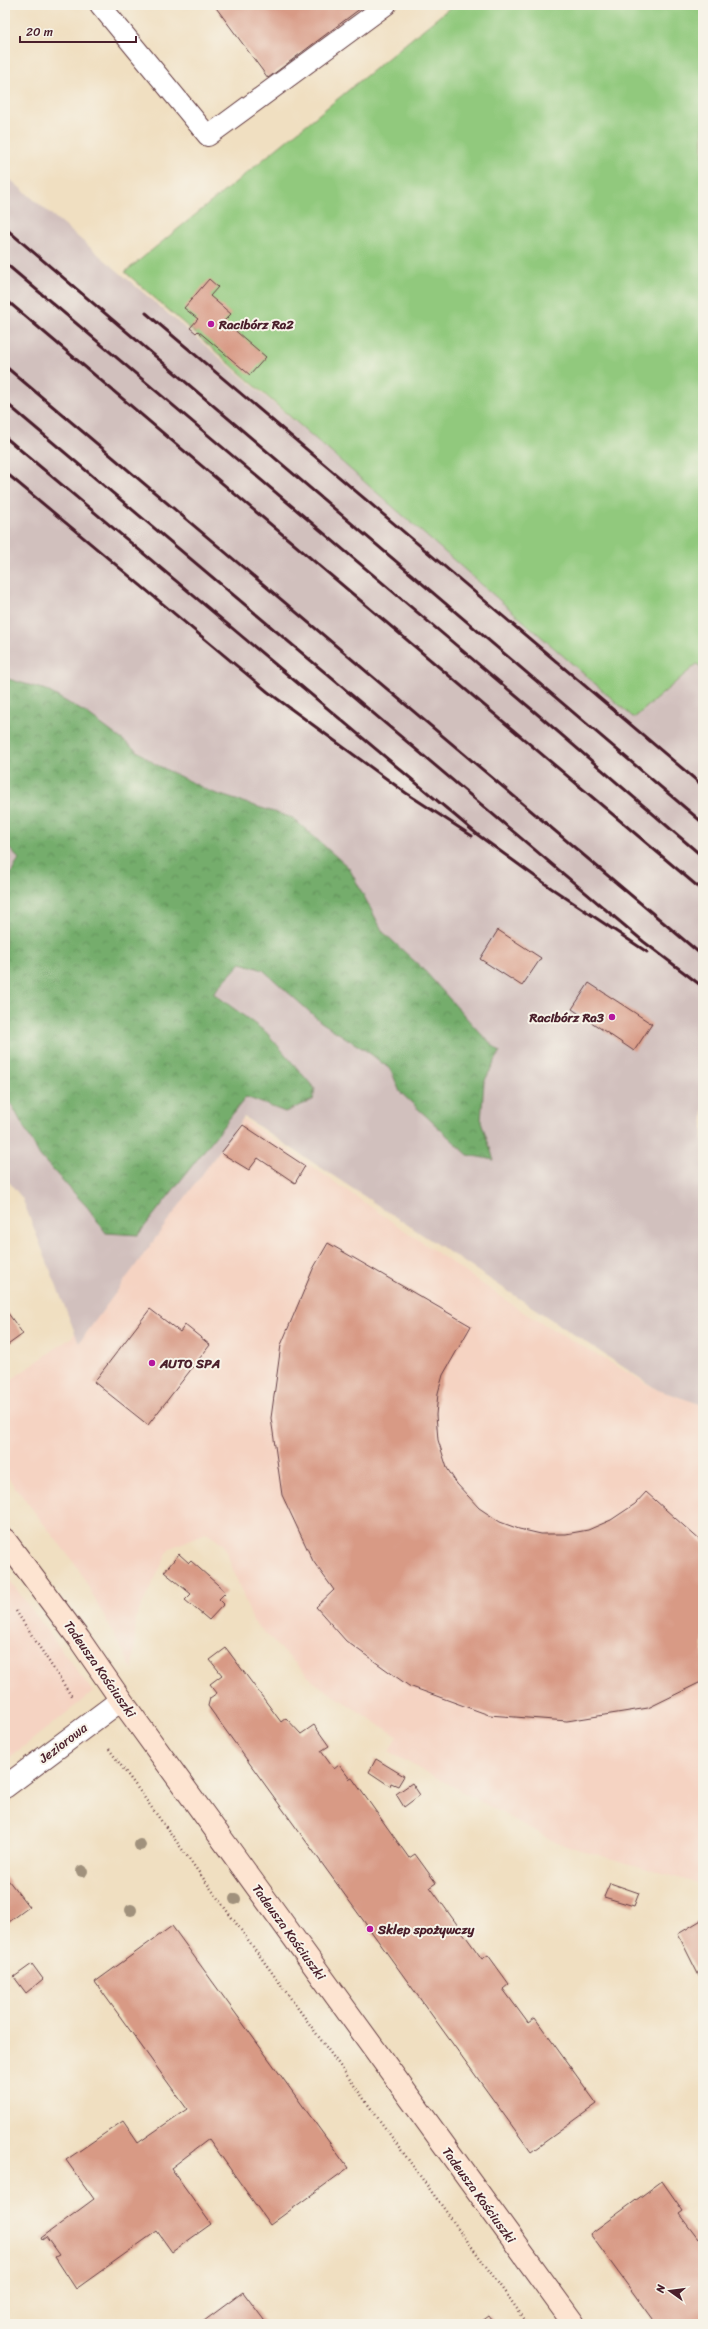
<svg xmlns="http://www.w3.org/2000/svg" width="708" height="2329" viewBox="0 0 708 2329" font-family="Sriracha,sans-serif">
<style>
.built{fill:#f5d3c2}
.railway{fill:#d1c0bd}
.green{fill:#91c97d;stroke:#6e7454}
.forest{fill:url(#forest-crowns);stroke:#5f664c}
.building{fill:#d89a85}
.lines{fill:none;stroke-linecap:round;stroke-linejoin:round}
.service-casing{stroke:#633c42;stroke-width:22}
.minor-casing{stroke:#633c42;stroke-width:24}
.secondary-casing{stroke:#633c42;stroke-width:24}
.path{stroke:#633c42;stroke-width:2.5;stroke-dasharray:1 3;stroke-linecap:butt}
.service{stroke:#fff;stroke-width:20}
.minor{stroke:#fff;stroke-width:22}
.secondary{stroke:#fde4d1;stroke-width:22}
.rail{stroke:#4a1f2b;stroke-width:3}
.tree{fill:#a0917c}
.poi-dot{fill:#b5179e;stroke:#f7f3e8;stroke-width:1.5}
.labels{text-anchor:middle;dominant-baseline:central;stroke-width:4;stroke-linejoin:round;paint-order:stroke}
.poi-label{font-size:13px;font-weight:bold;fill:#4a1f2b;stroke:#f7f3e8;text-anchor:start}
.street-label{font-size:13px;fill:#4a1f2b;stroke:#f7f3e8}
</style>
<defs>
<pattern id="forest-crowns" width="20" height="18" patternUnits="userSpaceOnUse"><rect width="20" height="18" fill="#74ad6c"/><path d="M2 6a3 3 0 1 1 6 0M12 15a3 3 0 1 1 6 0" fill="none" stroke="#618c59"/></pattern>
</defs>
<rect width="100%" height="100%" fill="#f7f3e8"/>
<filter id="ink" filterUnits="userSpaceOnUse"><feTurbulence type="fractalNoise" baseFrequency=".025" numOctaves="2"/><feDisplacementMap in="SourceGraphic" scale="8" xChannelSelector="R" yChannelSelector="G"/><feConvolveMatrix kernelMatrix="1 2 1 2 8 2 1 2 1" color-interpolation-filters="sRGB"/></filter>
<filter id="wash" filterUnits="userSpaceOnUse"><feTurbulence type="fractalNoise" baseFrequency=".012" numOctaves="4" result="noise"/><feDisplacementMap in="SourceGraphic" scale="16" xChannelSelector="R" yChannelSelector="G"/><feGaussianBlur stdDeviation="0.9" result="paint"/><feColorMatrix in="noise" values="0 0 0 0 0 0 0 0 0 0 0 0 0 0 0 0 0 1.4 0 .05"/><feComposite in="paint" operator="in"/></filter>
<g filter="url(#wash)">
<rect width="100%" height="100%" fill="#f0dfc1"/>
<!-- built -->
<g class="built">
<polygon points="243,1119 526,1314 658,1390 703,1405 703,1885 557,1843 389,1752 397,1736 316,1684 253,1621 223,1544 206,1533 170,1548 136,1617 133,1670 78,1568 5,1474 5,1384 72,1337 129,1271"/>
<polygon points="5,1574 93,1692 5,1761"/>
</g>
<!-- railway -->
<polygon class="railway" points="5,175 634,710 695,663 703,669 703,1405 658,1390 244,1117 79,1343 22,1198 5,1177"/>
<!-- green -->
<polygon class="green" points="453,5 703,5 703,669 697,664 634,718 125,272"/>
<!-- forest -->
<polygon class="forest" points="5,678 46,690 86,713 155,764 211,792 293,818 349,868 383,932 424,970 479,1032 500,1052 484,1082 481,1121 494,1160 468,1155 400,1092 391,1070 368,1052 321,1022 263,970 241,963 213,993 267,1033 315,1089 313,1100 285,1112 246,1097 138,1235 106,1233 88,1208 40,1156 5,1093 5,885 19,859 5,844"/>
<g id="blocks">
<!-- building -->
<g class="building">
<polygon points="214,5 365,5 268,78"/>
<polygon points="209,279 218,287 210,296 231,314 224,321 266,357 250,375 198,331 196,333 190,328 198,319 184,308"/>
<polygon points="498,930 541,958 522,986 480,959"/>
<polygon points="589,983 652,1024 634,1051 572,1009"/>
<polygon points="243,1125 305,1166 295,1183 258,1158 249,1170 221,1153"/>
<polygon points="328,1243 471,1326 443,1375 438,1393 436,1415 438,1440 447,1468 457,1484 479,1508 500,1522 519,1529 541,1534 566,1534 588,1530 611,1520 635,1504 646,1492 703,1543 703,1681 648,1708 567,1721 489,1715 409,1686 346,1641 316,1607 334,1590 313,1561 282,1495 271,1418 281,1345 313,1269"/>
<polygon points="5,1309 23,1334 5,1347"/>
<polygon points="150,1309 180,1332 185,1325 210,1345 148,1425 94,1382"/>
<polygon points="179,1554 189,1563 191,1561 226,1592 219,1599 224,1604 209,1620 185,1600 191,1594 164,1572"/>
<polygon points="226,1648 281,1722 286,1718 301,1734 314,1725 329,1746 321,1751 334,1769 339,1765 350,1779 352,1778 409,1858 415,1854 436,1883 430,1887 482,1959 488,1955 509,1984 503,1989 528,2023 535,2018 597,2104 531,2152 208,1706 210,1698 217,1693 210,1684 222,1675 210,1660"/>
<polygon points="376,1759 404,1776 398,1786 391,1783 390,1786 369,1772"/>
<polygon points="412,1783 420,1795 404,1807 396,1794"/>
<polygon points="5,1876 29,1907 5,1925"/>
<polygon points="610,1883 639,1893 634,1906 604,1897"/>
<polygon points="703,1919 703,1984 678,1934"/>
<polygon points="172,1926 348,2168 270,2225 209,2139 171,2168 211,2224 172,2252 157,2231 76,2289 55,2257 59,2255 46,2237 42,2240 41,2238 94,2199 66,2160 123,2121 138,2143 187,2109 95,1982"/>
<polygon points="32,1964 43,1979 26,1993 14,1977"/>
<polygon points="662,2181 683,2211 679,2214 698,2239 701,2237 703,2240 703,2324 656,2324 590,2234"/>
<polygon points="243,2292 267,2324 200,2324"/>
<polygon points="489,2316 495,2324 478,2324"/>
</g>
</g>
</g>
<g filter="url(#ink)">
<use href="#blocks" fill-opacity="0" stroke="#633c42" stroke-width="1"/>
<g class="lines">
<defs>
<polyline id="service" points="100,5 208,136 386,5"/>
<polyline id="minor" points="5,1787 121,1700"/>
<polyline id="secondary" points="5,1540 79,1639 121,1700 574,2324"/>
</defs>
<!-- service casing -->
<use href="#service" class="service-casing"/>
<!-- minor casing -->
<use href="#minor" class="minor-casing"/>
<!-- secondary casing -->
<use href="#secondary" class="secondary-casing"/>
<!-- path -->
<g class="path">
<polyline points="16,1611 72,1697"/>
<polyline points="109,1749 528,2324"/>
</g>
<!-- service -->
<use href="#service" class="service"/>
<!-- minor -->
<use href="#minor" class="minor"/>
<!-- secondary -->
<use href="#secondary" class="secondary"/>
<!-- rail -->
<g class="rail">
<polyline points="5,228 703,823"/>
<polyline points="5,263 542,718 703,857"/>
<polyline points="5,299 703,891"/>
<polyline points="146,313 703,786"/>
<polyline points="5,366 703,956"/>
<polyline points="5,402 644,942 703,987"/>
<polyline points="5,437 478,835 551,888 647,952"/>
<polyline points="5,472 268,692 406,793 472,836"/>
</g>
</g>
<!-- trees -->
<g class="tree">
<circle cx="140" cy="1845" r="6"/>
<circle cx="82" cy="1871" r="6"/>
<circle cx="235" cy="1899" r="6"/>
<circle cx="131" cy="1910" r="6"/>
</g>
</g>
<!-- markers -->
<g class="poi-dot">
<circle cx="211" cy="324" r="4"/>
<circle cx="612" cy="1017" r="4"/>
<circle cx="152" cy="1363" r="4"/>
<circle cx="370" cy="1929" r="4"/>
</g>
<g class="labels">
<!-- poi labels -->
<g class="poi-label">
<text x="219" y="324">Racibórz Ra2</text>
<text x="604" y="1017" text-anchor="end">Racibórz Ra3</text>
<text x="160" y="1363">AUTO SPA</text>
<text x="378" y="1929">Sklep spożywczy</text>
</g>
<!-- street labels -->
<g class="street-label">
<text transform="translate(100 1669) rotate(55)">Tadeusza Kościuszki</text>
<text transform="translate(63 1743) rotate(-37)">Jeziorowa</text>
<text transform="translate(289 1932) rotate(54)">Tadeusza Kościuszki</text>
<text transform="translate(479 2195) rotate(54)">Tadeusza Kościuszki</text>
</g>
</g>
<!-- margin -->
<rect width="708" height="2329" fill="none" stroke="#f7f3e8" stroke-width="20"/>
<!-- north arrow -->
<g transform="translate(670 2291) rotate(284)" stroke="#f7f3e8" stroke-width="3" paint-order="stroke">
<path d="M0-3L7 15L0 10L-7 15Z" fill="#4a1f2b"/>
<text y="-6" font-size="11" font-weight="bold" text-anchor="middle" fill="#4a1f2b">N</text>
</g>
<!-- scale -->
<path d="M20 36v6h116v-6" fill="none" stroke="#4a1f2b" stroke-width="2"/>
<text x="26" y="36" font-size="12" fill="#4a1f2b" stroke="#f7f3e8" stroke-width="3" paint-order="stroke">20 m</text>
</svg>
